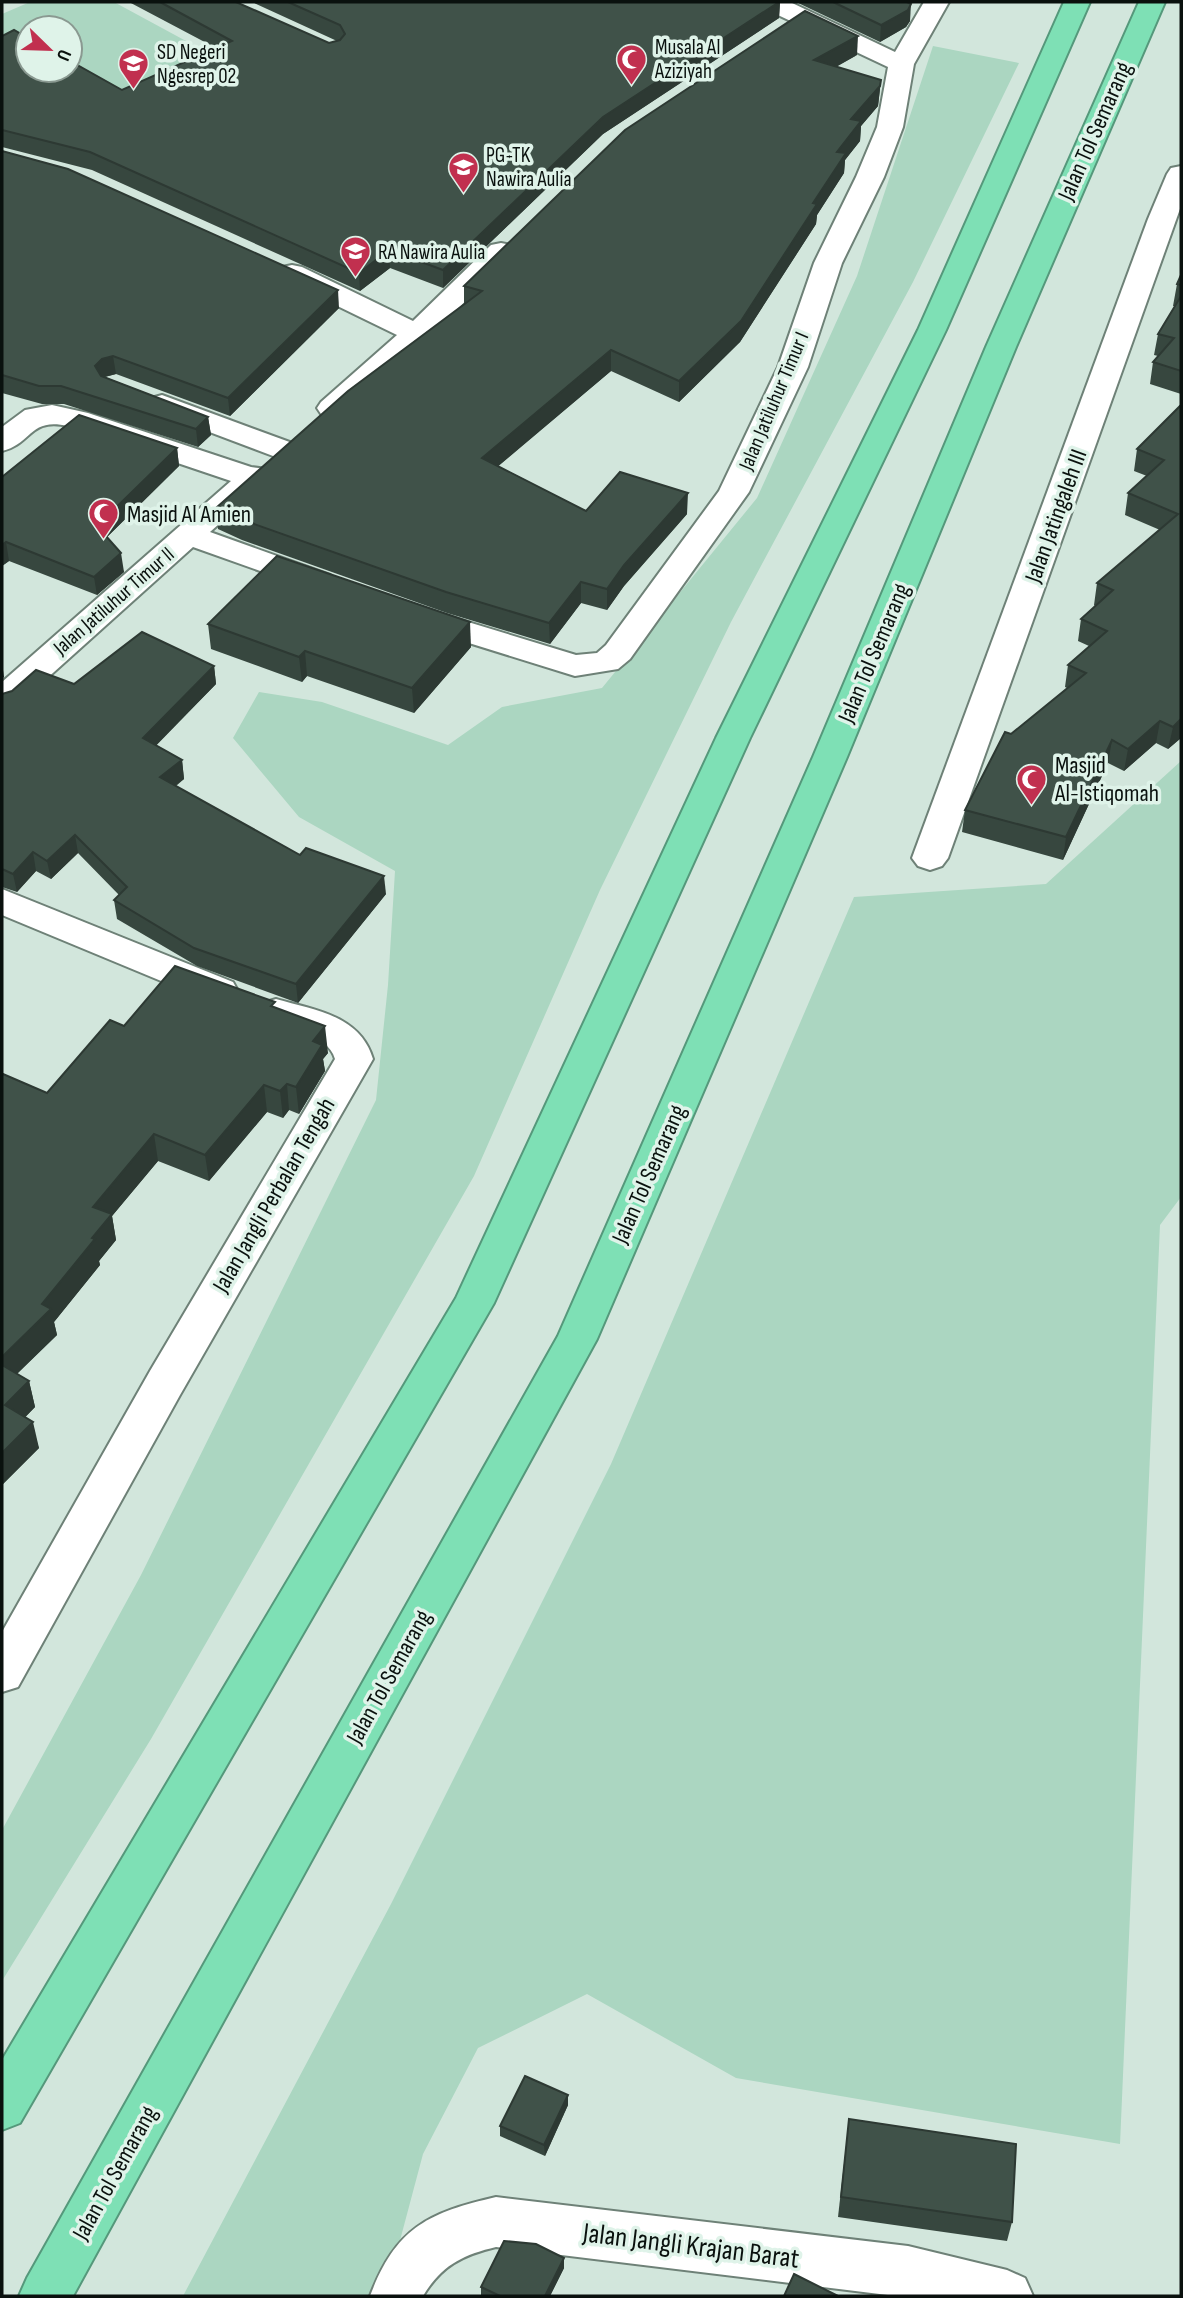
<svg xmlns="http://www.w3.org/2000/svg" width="1183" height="2298" viewBox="0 0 1183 2298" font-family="'Sofia Sans Condensed',sans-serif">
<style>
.green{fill:#abd6c1}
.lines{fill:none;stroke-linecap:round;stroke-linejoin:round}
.minor-casing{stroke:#6e8177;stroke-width:4}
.highway-casing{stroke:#55987b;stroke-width:4}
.minor{fill:#fff;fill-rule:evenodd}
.highway{fill:#7ee0b5;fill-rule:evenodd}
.wall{fill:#37473f}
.shaded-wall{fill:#2d3933}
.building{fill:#405249;stroke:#2d3933;stroke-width:2}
.labels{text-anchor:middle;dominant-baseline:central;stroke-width:7;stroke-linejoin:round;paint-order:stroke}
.far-poi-label{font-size:21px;fill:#0a110e;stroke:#dff3e9;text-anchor:start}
.far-street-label{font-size:21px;fill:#0a110e;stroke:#dff3e9}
.street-label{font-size:24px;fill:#0a110e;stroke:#dff3e9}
.poi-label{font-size:24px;fill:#0a110e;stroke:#dff3e9;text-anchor:start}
.near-street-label{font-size:28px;fill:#0a110e;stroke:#dff3e9}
</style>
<rect width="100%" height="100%" fill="#d2e6dc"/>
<!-- green -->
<g class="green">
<polygon points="30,2 114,2 210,54 124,94 70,63 70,28 28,28 28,39 2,44 2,14"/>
<polygon points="933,46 1019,63 913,282 731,622 600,890 474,1176 151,1739 2,1981 2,1830 141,1575 376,1100 388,985 395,871 299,817 233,738 259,692 322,702 448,745 502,707 602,688 757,498 857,276"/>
<polygon points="1181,761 1181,1197 1160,1225 1120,2144 736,2078 587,1994 478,2048 423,2154 390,2278 381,2296 183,2296 391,1904 611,1464 854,897 1046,884"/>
</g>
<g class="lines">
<defs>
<g id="minor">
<polygon points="757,2 790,2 895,52 924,2 949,2 914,64 903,127 884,177 842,263 808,367 749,492 630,659 618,669 575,676 411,625 406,618 411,611 422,608 576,655 597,653 606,645 719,491 778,367 814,263 856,177 877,127 888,67 761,7"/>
<polygon points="1181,166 1181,206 948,858 942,866 930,870 918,866 912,858 1148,219 1167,174 1171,168"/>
<polygon points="501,243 511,245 515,251 511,257 416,349 343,414 332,417 321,414 317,408 321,402 397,335 282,279 278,273 282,267 292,265 302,267 413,321 491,245"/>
<polygon points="162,395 295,444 299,450 295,456 284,459 273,456 151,410 147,404 151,398"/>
<path d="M52,405L88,413L251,467L267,469L271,475L267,481L210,532L330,575L335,582L330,589L319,592L193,547L14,708L2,711V682L231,481L68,426C29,417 32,444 2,451V427L25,410Z"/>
<polygon points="2,889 233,982 238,991 233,1000 220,1004 207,1000 2,915"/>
<path d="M276,999C314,1010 360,1015 373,1059L180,1395L18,1687L2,1692V1632L150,1371L335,1059C328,1033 285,1028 263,1021L258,1012L263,1003Z"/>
<path d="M496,2197L908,2246L1007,2270L1025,2278L1033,2296H896L496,2247C462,2255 441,2266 423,2296H370C396,2228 427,2213 496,2197Z"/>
</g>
<g id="highway">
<polygon points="1064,2 1090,2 946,330 750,738 494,1303 20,2123 2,2130 2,2060 456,1298 716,738 918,330"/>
<polygon points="1139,2 1165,2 1016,347 847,757 597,1339 73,2296 19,2296 27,2278 558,1336 813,757 986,347"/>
</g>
</defs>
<!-- minor casing -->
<use href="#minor" class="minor-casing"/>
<!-- highway casing -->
<use href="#highway" class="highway-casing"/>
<!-- minor -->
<use href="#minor" class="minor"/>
<!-- highway -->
<use href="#highway" class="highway"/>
</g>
<!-- wall -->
<g class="wall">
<polygon points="129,2 236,2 329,43 337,41 252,2 780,2 779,18 603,134 443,288 390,268 360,291 92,170 2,147 2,36 122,90 216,48"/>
<polygon points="796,2 908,2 910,21 906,27 880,42"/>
<polygon points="857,55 836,67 881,80 878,106 861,126 860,141 845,160 844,173 817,215 816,224 740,342 679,402 611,371 498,466 586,511 687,514 624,586 607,610 581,603 550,644 447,613 242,540 218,529 216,508 464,304 464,286 625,130"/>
<polygon points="2,151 339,308 230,416 116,374 105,377 208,417 211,435 198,447 64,404 42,404 2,393"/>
<polygon points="1181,275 1181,394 1150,384 1153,362 1158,356 1154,355 1158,334 1175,306 1173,306 1177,284"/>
<polygon points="1181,405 1181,738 1168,749 1156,743 1124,771 1108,763 1063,860 962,832 965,810 1011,734 1067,688 1065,687 1068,665 1089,646 1078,641 1081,619 1095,606 1094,605 1097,583 1160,530 1125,515 1128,493 1147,476 1134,471 1137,449"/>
<polygon points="177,448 179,466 107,537 124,572 97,595 9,561 2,566 2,477"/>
<polygon points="208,624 471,647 414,713 307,676 302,682 211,649"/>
<polygon points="214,666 216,684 156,745 182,760 184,779 176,786 300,855 386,894 298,1003 197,966 117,919 114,900 119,895 78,853 51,879 36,871 17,892 2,887 2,694"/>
<polygon points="276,1008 328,1053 323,1059 325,1071 299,1114 289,1110 283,1118 267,1112 209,1181 158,1161 112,1216 116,1240 99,1261 100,1265 54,1322 57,1335 17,1374 29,1381 35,1407 25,1417 39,1448 2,1485 47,1093 124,1026"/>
<polygon points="568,2095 568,2105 545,2156 500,2136 500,2126"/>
<polygon points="849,2119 1012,2222 1007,2241 838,2217"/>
<polygon points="564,2258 564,2268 550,2296 481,2296 481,2287"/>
</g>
<!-- shaded-wall -->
<g class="shaded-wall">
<polygon points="780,2 779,18 603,134 443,288 443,270 603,117"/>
<polygon points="911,4 910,21 906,27 880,42 881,25"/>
<polygon points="858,36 857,55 812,80 814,60"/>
<polygon points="881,80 878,106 861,126 860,141 845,160 844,173 817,215 816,224 740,342 679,402 679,381 813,203 837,152 851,119"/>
<polygon points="389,250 390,268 360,291 359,273"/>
<polygon points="338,290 339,308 230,416 228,398"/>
<polygon points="611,350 611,371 483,479 482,458"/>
<polygon points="113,356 116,374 104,377 98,384 95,366 102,359"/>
<polygon points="208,417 211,435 198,447 196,429"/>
<polygon points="177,448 179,466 100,544 97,526"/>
<polygon points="688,493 687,514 624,586 607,610 607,589 624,565"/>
<polygon points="6,542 9,561 2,566 2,545"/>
<polygon points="121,553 124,572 97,595 94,577"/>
<polygon points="581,582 581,603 550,644 549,623"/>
<polygon points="470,622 471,647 414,713 412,688"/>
<polygon points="305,651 307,676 302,682 299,657"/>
<polygon points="2,663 4,677 2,679"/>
<polygon points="214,666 216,684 146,756 143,738"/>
<polygon points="1181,719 1181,738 1168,749 1173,727"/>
<polygon points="1160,721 1156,743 1124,771 1128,749"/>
<polygon points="1112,740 1108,763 1063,860 1066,837"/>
<polygon points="182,760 184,779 162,795 160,777"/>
<polygon points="75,835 78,853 51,879 47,861"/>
<polygon points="33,852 36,871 17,892 13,874"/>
<polygon points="384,876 386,894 298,1003 296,984"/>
<polygon points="325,1026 328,1053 323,1059 325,1071 299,1114 296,1087 313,1041"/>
<polygon points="287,1084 289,1110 283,1118 280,1091"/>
<polygon points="264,1085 267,1112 209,1181 205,1155"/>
<polygon points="154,1134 158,1161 112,1216 116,1240 99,1261 100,1265 54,1322 57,1335 3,1387 2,1382 2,1357 42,1304 93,1207"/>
<polygon points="29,1381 35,1407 12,1431 5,1405"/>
<polygon points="33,1422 39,1448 2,1485 2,1453"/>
<polygon points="568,2095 568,2105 545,2156 544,2145"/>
<polygon points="564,2258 564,2268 550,2296 545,2296"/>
</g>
<!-- building -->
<g class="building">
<polygon points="160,2 236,2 329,43 340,40 345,34 340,25 288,2 779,2 603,117 443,270 389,250 359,273 90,152 2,130 2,36 14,30 28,38 28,70 70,70 70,61 122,90 232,41"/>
<polygon points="833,2 907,2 911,4 908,10 881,25"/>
<polygon points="805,11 858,36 814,60 881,80 880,86 851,119 861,121 837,152 846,153 813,203 817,204 741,321 679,381 611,350 482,458 586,511 620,472 688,493 624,565 607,589 581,582 549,623 446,592 240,519 216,508 348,391 482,291 464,286 625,130"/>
<polygon points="2,151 68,169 338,290 228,398 113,356 102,359 95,366 101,376 208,417 196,429 61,386 39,386 2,375"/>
<polygon points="1181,275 1181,285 1177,284"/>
<polygon points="1181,296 1181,371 1153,362 1174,338 1158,334"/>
<polygon points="1181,405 1181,719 1173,727 1160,721 1128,749 1112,740 1066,837 965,810 1005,732 1011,734 1086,673 1068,665 1107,631 1081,619 1113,590 1097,583 1178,514 1128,493 1164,460 1137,449"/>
<polygon points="79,415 177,448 97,526 121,553 94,577 6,542 2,545 2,477"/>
<polygon points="277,556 470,622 412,688 305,651 299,657 208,624"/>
<polygon points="142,632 214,666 143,738 182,760 160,777 300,855 306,848 384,876 296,984 194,948 114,900 127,887 75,835 47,861 33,852 13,874 2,869 2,694 12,691 36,670 74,684"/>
<polygon points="175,966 275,1002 271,1006 325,1026 313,1041 322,1045 296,1087 287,1084 280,1091 264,1085 205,1155 154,1134 93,1207 112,1214 92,1238 95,1239 42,1304 51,1309 2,1357 2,1075 3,1074 47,1093 110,1020 124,1026"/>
<polygon points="2,1365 29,1381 5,1405 33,1422 2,1453"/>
<polygon points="525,2076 568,2095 544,2145 500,2126"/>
<polygon points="849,2119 1016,2144 1012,2222 841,2197"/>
<polygon points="504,2241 536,2244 564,2258 545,2296 500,2296 481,2287"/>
<polygon points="794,2274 838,2296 784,2296"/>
</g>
<!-- icons -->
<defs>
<symbol id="mosque-pin" viewBox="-11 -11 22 30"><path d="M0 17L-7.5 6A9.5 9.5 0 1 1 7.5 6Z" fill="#c1304f" stroke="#dff3e9"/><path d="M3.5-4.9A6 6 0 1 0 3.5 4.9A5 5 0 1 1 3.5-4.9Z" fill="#fff"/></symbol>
<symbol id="school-pin" viewBox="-11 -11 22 30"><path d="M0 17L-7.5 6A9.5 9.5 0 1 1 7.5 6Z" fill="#c1304f" stroke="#dff3e9"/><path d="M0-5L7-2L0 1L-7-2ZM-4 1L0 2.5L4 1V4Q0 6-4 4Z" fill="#fff"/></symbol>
</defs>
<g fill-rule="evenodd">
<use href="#mosque-pin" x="614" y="42" width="35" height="47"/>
<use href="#school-pin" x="116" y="46" width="35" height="47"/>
<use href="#school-pin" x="446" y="150" width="35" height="47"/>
<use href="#school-pin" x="338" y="234" width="35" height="47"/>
<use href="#mosque-pin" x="86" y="496" width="35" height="47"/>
<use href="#mosque-pin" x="1014" y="762" width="35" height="47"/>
</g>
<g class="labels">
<!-- far-poi labels -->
<g class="far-poi-label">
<text x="655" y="47">Musala Al<tspan x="655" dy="24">Aziziyah</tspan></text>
<text x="157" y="52">SD Negeri<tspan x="157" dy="24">Ngesrep 02</tspan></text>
<text x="486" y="155">PG-TK<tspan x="486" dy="24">Nawira Aulia</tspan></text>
<text x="378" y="252">RA Nawira Aulia</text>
</g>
<!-- far-street labels -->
<g class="far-street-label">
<text transform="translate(774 401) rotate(-67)">Jalan Jatiluhur Timur I</text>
<text transform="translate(114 601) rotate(-41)">Jalan Jatiluhur Timur II</text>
</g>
<!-- street labels -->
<g class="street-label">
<text transform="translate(1095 131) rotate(-66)">Jalan Tol Semarang</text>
<text transform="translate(1056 516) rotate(-70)">Jalan Jatingaleh III</text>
<text transform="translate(874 653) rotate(-67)">Jalan Tol Semarang</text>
<text transform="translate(649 1174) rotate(-66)">Jalan Tol Semarang</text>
<text transform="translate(274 1195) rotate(-60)">Jalan Jangli Perbalan Tengah</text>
<text transform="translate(389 1677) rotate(-61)">Jalan Tol Semarang</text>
<text transform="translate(115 2173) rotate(-61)">Jalan Tol Semarang</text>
</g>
<!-- poi labels -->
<g class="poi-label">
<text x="127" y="514">Masjid Al Amien</text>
<text x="1055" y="765">Masjid<tspan x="1055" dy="28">Al-Istiqomah</tspan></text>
</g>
<!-- near-street labels -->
<g class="near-street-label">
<text transform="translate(691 2246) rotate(7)">Jalan Jangli Krajan Barat</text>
</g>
</g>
<!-- border -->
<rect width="1183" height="2298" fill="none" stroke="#0a110e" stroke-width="7"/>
<!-- north arrow -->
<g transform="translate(49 49) rotate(113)"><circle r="33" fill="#dff3e9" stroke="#8a9991" stroke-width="2"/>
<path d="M0-5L12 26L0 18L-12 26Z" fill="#c1304f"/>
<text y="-10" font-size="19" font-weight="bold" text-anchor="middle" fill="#0a110e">U</text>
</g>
</svg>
